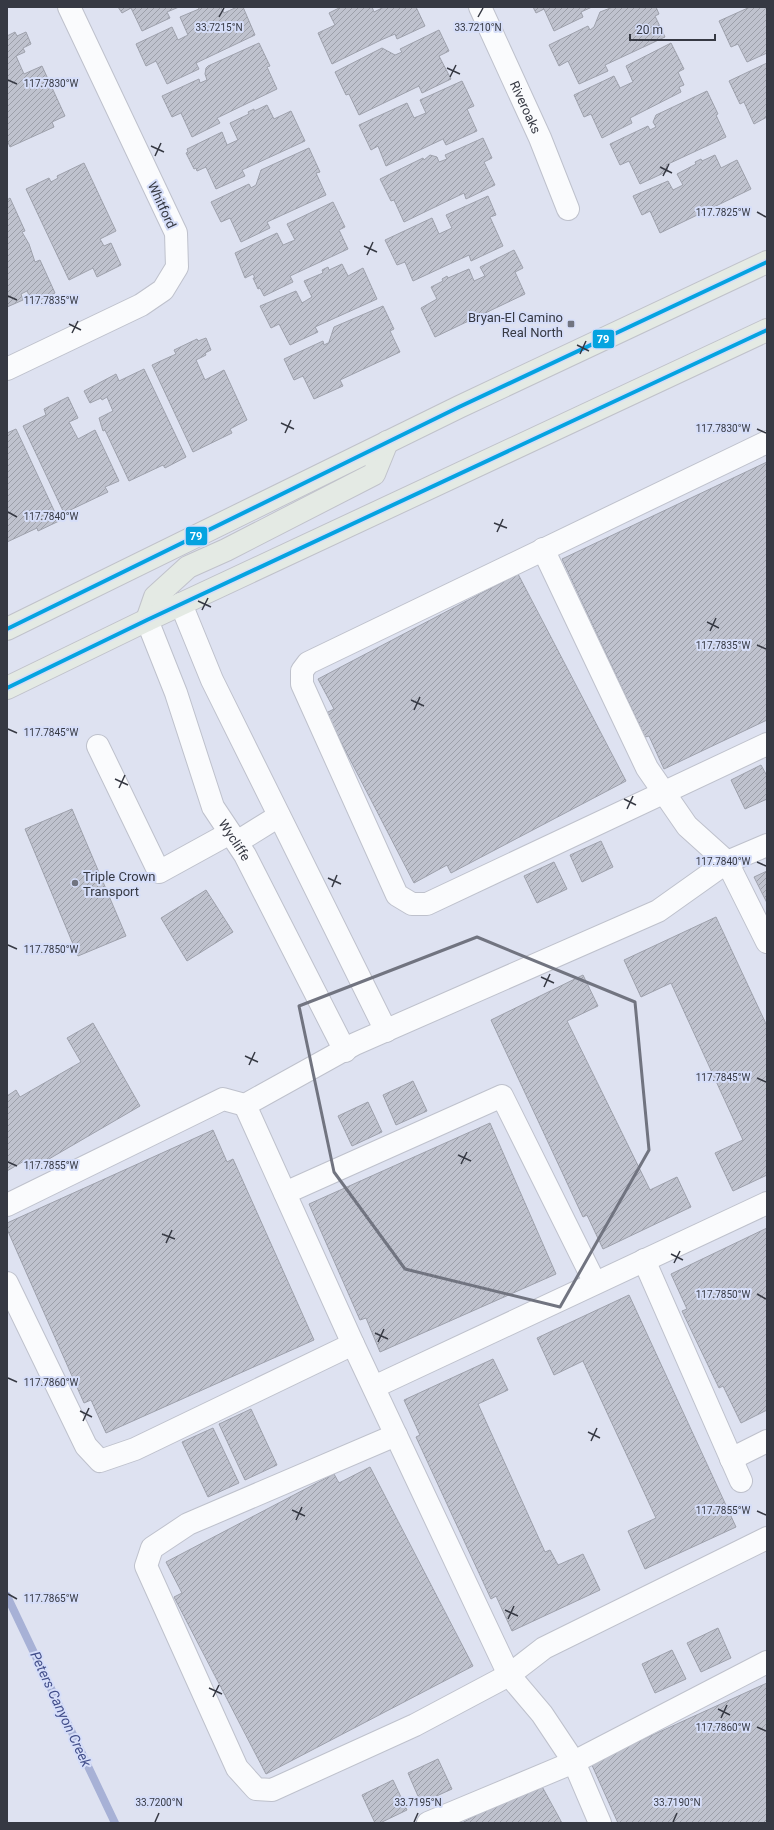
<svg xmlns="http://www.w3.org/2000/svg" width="774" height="1830" viewBox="0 0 774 1830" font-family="Roboto,sans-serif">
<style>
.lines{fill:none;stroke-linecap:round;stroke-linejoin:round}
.stream{stroke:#a7b1d6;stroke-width:8}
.building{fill:url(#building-hatch);stroke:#9ea1ac}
.minor-casing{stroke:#bec1cc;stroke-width:24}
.major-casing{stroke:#c0c2ca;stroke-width:24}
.minor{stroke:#fafbfd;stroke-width:22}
.major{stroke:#e4eae4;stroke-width:22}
.bus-1-casing{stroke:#d6def9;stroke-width:7}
.bus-1{stroke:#05a3e0;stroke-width:4}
.marked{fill:none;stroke:#717480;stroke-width:3;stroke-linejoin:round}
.ticks{fill:none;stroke:#363943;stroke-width:1.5}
.poi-dot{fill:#717480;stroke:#d6def9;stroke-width:1.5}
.labels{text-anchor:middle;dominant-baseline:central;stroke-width:4;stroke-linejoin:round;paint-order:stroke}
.street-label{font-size:13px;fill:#363943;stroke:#d6def9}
.poi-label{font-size:13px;fill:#363943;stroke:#d6def9;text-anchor:end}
.water-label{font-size:14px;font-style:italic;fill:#424e8a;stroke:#d6def9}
.ticks-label{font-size:10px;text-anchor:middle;fill:#363943;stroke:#d6def9;stroke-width:4;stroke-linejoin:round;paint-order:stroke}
.line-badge{stroke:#d6def9;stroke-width:1.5}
.badge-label{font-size:11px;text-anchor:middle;font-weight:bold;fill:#fff}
</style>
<defs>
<pattern id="building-hatch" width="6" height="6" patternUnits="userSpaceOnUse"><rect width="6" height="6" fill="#bfc2ce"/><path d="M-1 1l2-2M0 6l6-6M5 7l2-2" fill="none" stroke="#9c9fa9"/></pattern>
</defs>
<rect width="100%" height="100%" fill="#dee2f1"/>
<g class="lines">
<!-- stream -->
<polyline class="stream" points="7,1596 115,1823"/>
</g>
<!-- building -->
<g class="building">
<polygon points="118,7 179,7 167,12 170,18 142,31 131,8 122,13"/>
<polygon points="198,7 221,7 224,13 237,7 243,7 255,35 196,63 199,69 167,84 156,61 146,66 136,44 172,27 178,40 188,35 180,17 199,9"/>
<polygon points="341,7 372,7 374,12 384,7 416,7 425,26 397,39 395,34 381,40 332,64 318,33 335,25 329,13"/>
<polygon points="533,7 592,7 581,12 583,17 554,31 544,9 536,13"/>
<polygon points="613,7 656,7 659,14 655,16 665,37 605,65 608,71 579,84 568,61 559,66 549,45 588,26 590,30 594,27 600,12"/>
<polygon points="750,7 767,7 767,53 747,62 738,44 731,47 719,21"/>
<polygon points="439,30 449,51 439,56 451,79 422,93 419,86 359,115 349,94 346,95 335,72 382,48 395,55 402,52 400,49"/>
<polygon points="15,32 17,36 26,32 31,44 23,48 25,52 16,56 24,74 42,66 65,116 52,122 54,127 10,147 7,140 7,36"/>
<polygon points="259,43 270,66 267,67 277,89 217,118 220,123 192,137 181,113 172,117 162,96 199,79 200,83 207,80 205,74 206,68 208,66"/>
<polygon points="671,43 684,69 678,72 684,85 679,87 681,92 630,118 632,123 602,138 591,114 584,117 574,95 614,76 620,88 633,82 626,66"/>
<polygon points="767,63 767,117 754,124 744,102 740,104 729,81"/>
<polygon points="462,81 474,106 467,109 477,131 446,145 443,139 386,166 378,146 371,150 359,125 407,103 414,118 426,113 420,100"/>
<polygon points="707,91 718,114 716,115 726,137 666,165 668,171 640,184 629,161 620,165 610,144 648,126 650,130 656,127 653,122 656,115"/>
<polygon points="267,105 274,119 291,111 305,141 242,170 245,176 216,189 206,167 197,171 196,168 194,169 186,153 188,152 187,149 222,132 227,145 238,140 230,123 249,114 248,112 254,109 254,111"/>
<polygon points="483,138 492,158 484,162 495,185 466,199 464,193 404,222 394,200 391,201 380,179 423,158 424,160 430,155 437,157 439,162 447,159 445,155"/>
<polygon points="309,148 320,172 316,173 326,195 267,222 270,228 241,242 230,218 221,222 211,202 249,184 251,188 256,185 261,170"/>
<polygon points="715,155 721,168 737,160 751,189 660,233 650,211 642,215 633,196 668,181 673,190 683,185 677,174 696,164 695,162 701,159 702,161"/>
<polygon points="84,163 116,231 100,239 104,246 111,243 121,265 97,277 93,268 69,280 26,189 49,178 51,182 58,178 57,176"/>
<polygon points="488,196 496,215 490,217 503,246 471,261 469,255 413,281 405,262 397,265 385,240 432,218 439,234 452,228 446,215"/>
<polygon points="10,198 25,231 22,232 29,244 35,262 40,260 55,293 33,303 27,291 21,294 23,300 7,307 7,200"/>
<polygon points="333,202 345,227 339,230 348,249 290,276 293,282 264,296 260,288 258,289 253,278 255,278 253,274 245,278 235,253 277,233 283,245 295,240 287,224"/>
<polygon points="514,250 523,268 515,272 525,294 435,337 421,308 437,299 431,287 443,281 442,279 447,276 448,278 469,269 474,281 485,276 480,267"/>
<polygon points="342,264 348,276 363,268 377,299 315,327 318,332 290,345 279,324 271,328 260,306 296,291 302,303 312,297 304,281 323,273 322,270 328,267 329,270"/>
<polygon points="383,306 394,329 390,331 400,352 340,380 343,386 314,399 303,376 294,380 284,359 323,341 324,345 330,342 329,342 334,327"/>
<polygon points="206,338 211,350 205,353 206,355 196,360 205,380 224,370 247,420 230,429 232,433 193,452 152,365 176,354 174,350 197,339 198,341"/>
<polygon points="144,369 186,457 165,468 163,465 129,481 105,430 103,431 99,418 113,411 107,397 102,400 101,398 90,403 84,391 116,374 119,381"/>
<polygon points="68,397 78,418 69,422 78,439 95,430 119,481 105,487 108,492 64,513 23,426 46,415 44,409"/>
<polygon points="16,429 59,521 38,531 37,528 7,542 7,433"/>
<polygon points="767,462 767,720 664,769 649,736 645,737 562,559"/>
<polygon points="518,574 626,781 451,873 447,865 414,883 326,713 334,709 318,679"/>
<polygon points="761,765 767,776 767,799 745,809 731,780"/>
<polygon points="72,809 126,936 78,956 25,829"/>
<polygon points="601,841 613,867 582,882 570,855"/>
<polygon points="554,862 567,889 537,903 524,876"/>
<polygon points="767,871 767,903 754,877"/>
<polygon points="206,890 233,932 187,961 161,918"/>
<polygon points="716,917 767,1026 767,1175 733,1191 715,1153 743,1140 671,983 641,997 624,960"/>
<polygon points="583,975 598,1006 567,1021 650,1190 677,1177 691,1207 603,1249 587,1215 583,1217 491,1020"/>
<polygon points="93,1023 140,1106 30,1170 24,1161 7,1171 7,1096 16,1090 20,1097 81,1062 67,1038"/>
<polygon points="413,1081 427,1111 396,1125 383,1095"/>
<polygon points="368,1102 382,1132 352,1146 338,1116"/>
<polygon points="490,1123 556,1274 380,1352 366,1318 360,1320 309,1204"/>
<polygon points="213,1130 227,1162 233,1159 314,1340 106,1433 91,1400 84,1403 7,1229 7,1223"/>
<polygon points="767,1228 767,1410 741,1423 723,1386 719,1388 682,1311 687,1309 671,1274"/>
<polygon points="629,1295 736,1527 645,1569 628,1531 656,1518 583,1361 554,1375 537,1338"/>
<polygon points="493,1359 508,1390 478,1404 545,1552 550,1550 558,1565 583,1554 600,1590 512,1631 496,1596 491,1599 416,1437 420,1435 404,1400"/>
<polygon points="251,1409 277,1465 245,1480 219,1424"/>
<polygon points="213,1428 239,1483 208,1497 182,1442"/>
<polygon points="370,1467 473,1666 266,1774 174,1597 182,1593 166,1562 334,1474 339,1483"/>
<polygon points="718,1628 731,1658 701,1672 687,1643"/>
<polygon points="672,1650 686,1679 655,1693 642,1664"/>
<polygon points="767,1683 767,1823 618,1823 591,1763"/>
<polygon points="438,1759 452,1789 421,1803 408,1773"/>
<polygon points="393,1780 407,1810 380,1823 375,1823 362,1795"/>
<polygon points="539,1781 562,1823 462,1823"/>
</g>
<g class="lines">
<defs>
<g id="minor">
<path id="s1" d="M480,7L540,138L568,209"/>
<polyline points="7,369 141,305 163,290 177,267 176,233 69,7"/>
<polyline points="767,442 308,663 302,671 302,684 397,895 412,904 427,904 767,744"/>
<polyline points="543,549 647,768 687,826 727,862 767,942"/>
<polyline points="181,604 212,680 386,1031"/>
<path id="s2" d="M147,620L176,693L213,807L245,855L345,1051"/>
<polyline points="98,746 159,872 230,833"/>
<polyline points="237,842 279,816"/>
<polyline points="245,1105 353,1344 509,1675 542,1714 574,1762 600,1823"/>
<polyline points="285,1193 502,1096 595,1283"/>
<polyline points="7,1205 223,1099 245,1105 355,1044 658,911 727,862 767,845"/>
<polyline points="644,1260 741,1481"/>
<polyline points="7,1283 86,1446 100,1461 135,1449 353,1344"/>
<polyline points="374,1387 767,1203"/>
<polyline points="396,1435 188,1524 152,1548 146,1566 237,1768 256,1789 272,1790 415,1725 509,1675 544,1648 767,1538"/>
<polyline points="731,1459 767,1441"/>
<polyline points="428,1823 574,1762 767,1662"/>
</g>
<g id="major">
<polyline points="147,620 155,597 188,567 226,550 374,474 387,442"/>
<polyline points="7,629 459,407 767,262"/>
<polyline points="7,688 147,620 767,330"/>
</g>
</defs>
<!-- minor casing -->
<use href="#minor" class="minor-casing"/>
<!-- major casing -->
<use href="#major" class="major-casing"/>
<!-- minor -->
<use href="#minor" class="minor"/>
<!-- major -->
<use href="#major" class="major"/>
<defs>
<g id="bus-1">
<polyline points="7,629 459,407 767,262"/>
<polyline points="7,688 147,620 767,330"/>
</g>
</defs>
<!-- bus-1 casing -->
<use href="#bus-1" class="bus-1-casing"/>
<!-- bus-1 -->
<use href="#bus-1" class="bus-1"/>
</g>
<!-- marked area -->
<path class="marked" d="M477,937L635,1002L649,1150L560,1307L405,1269L334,1172L299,1006Z"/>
<!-- ticks -->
<path class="ticks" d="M219,17L224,8M478,17L483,8M447,68L460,74M450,77L456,65M8,80L17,84M151,146L164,152M155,156L161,143M660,167L672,173M663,176L669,164M757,212L766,217M364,246L377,252M367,255L373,242M8,296L17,300M69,324L81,330M72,333L78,321M577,345L589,351M580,354L586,341M281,423L294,429M757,429L766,433M285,433L291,420M8,512L17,517M494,523L507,528M497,532L503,519M198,601L211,607M202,610L208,598M707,622L719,628M710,631L716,618M757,645L766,649M411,700L424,706M414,710L420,697M8,729L17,733M115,779L128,785M119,788L125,775M624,799L636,805M627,809L633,796M757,862L766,866M328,878L341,884M332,887L337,875M8,945L17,949M541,977L554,983M544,987L550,974M245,1056L258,1062M249,1065L255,1052M757,1078L766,1082M458,1155L471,1161M8,1162L17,1166M461,1164L467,1152M162,1234L175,1239M166,1243L172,1230M671,1254L683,1260M674,1263L680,1251M757,1294L766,1299M375,1333L388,1339M378,1342L384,1329M8,1378L17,1382M80,1411L92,1417M83,1421L89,1408M588,1432L600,1438M591,1441L597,1428M292,1510L305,1516M757,1511L766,1515M296,1520L302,1507M8,1594L17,1599M505,1610L518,1616M508,1619L514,1606M209,1688L222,1694M213,1697L219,1685M718,1709L730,1715M721,1718L727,1705M757,1727L766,1731M155,1822L159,1813M414,1822L418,1813M673,1822L677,1813"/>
<!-- markers -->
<g class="poi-dot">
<rect x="567" y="320" width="8" height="8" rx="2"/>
<circle cx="75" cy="883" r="4"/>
</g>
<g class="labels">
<!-- street labels -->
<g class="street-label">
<text stroke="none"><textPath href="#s1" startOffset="110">Riveroaks</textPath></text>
<text transform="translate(162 205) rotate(65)">Whitford</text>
<text stroke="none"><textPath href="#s2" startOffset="238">Wycliffe</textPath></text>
</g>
<!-- poi labels -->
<g class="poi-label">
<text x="563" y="317">Bryan-El Camino<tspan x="563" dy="15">Real North</tspan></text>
<text x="83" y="876" text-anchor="start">Triple Crown<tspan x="83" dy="15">Transport</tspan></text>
</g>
<!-- water labels -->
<g class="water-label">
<text transform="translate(61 1709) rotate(65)">Peters Canyon Creek</text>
</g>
</g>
<g class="ticks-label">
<text x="219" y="31">33.7215°N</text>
<text x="478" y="31">33.7210°N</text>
<text x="51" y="87">117.7830°W</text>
<text x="723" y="216">117.7825°W</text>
<text x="51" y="304">117.7835°W</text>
<text x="723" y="432">117.7830°W</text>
<text x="51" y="520">117.7840°W</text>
<text x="723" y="649">117.7835°W</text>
<text x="51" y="736">117.7845°W</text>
<text x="723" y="865">117.7840°W</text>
<text x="51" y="953">117.7850°W</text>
<text x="723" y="1081">117.7845°W</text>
<text x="51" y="1169">117.7855°W</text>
<text x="723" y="1298">117.7850°W</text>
<text x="51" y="1386">117.7860°W</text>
<text x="723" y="1514">117.7855°W</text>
<text x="51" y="1602">117.7865°W</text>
<text x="723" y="1731">117.7860°W</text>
<text x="159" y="1806">33.7200°N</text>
<text x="418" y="1806">33.7195°N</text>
<text x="677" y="1806">33.7190°N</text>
</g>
<g class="line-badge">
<rect x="592" y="329" width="23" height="20" rx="4" fill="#05a3e0"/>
<rect x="185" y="526" width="23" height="20" rx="4" fill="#05a3e0"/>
</g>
<g class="badge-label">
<text x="603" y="343">79</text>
<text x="196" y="540">79</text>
</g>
<!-- border -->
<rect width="774" height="1830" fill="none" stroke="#363943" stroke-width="16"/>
<!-- scale -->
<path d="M630 34v6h85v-6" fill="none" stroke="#363943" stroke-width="2"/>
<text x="636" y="34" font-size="12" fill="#363943" stroke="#d6def9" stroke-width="3" paint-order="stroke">20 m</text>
</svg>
